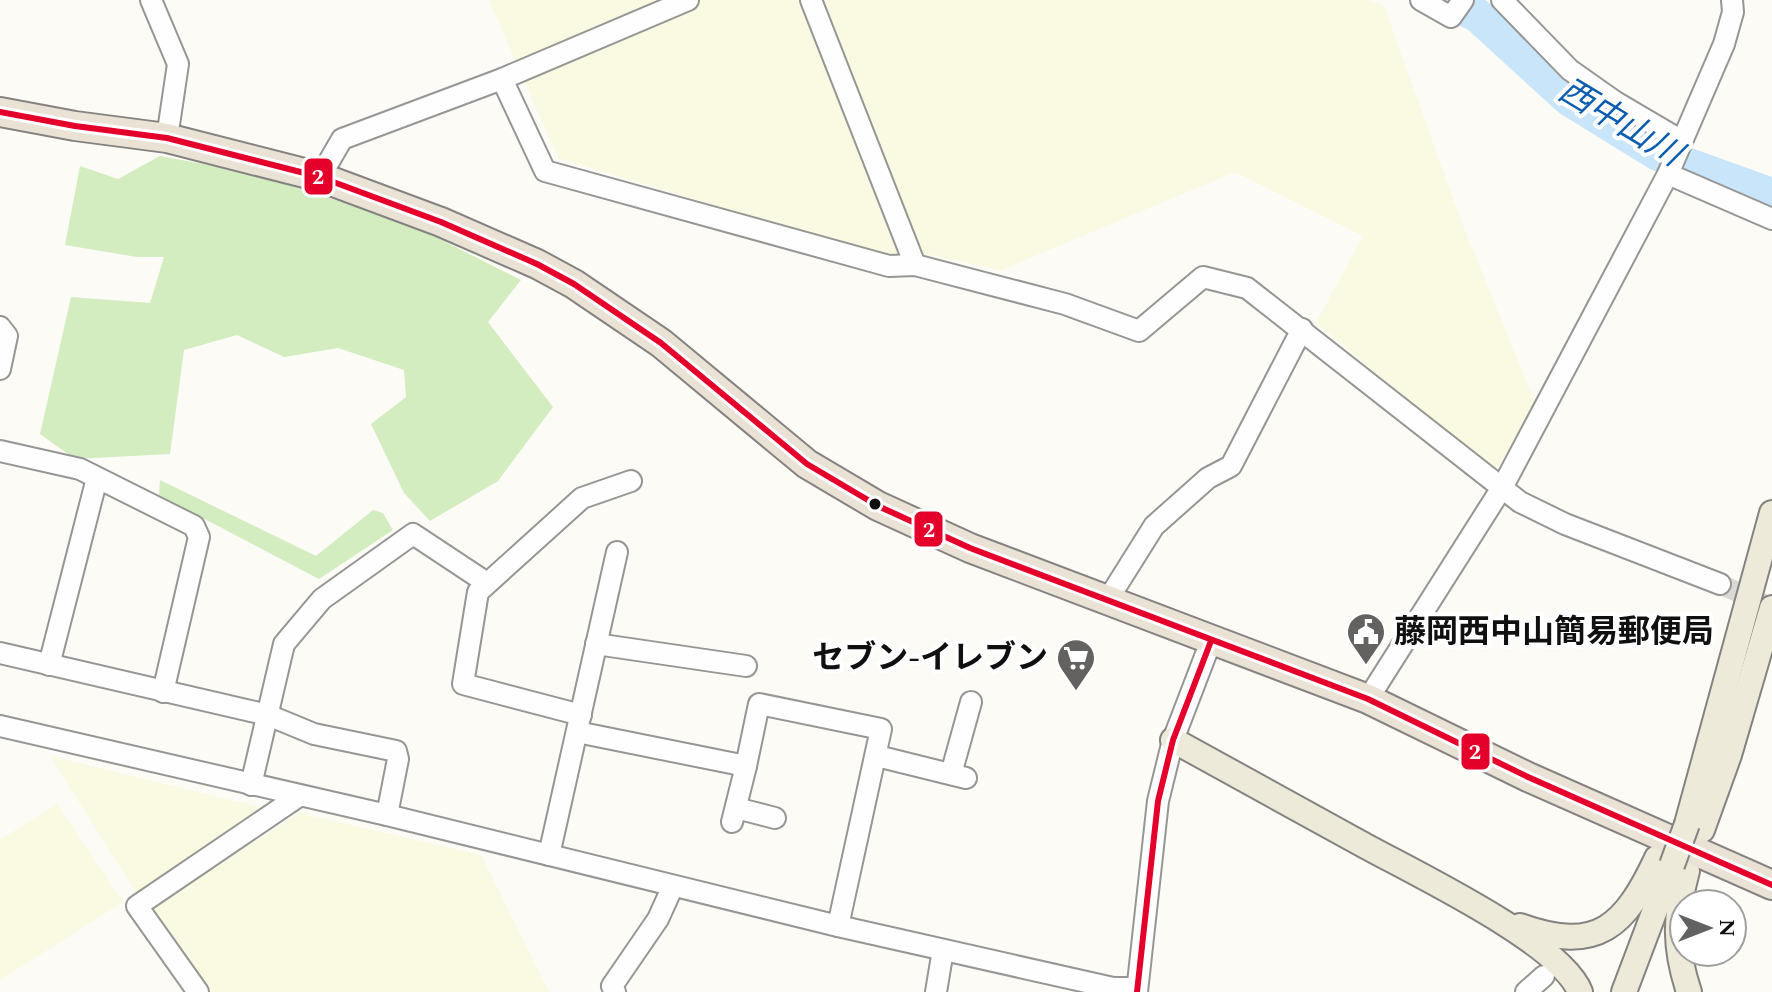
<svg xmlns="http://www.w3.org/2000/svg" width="1772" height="992" viewBox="0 0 1772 992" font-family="Spectral,'Noto Sans JP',serif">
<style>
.farmland{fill:#faf9e1}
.forest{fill:#d3edc1}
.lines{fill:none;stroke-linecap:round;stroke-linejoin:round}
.river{stroke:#c8e5fa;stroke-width:34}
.minor-tunnel{stroke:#d9d8d4;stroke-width:20;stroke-dasharray:20 10;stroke-linecap:butt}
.minor-casing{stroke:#969694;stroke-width:24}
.major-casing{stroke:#848381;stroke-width:28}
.highway-casing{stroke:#848381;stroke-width:32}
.minor{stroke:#fffefe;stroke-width:20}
.major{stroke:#eeeada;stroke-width:24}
.highway{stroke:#ebe2d6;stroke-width:28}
.major-bridge-casing{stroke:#848381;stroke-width:28;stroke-linecap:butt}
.major-bridge{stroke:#eeeada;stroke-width:24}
.bus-1-casing{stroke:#fff;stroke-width:12}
.bus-1{stroke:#e4002b;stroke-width:6}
.bus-dot{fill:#101010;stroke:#fff;stroke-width:3}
.labels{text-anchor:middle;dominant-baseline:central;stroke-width:8;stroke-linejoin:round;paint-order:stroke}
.poi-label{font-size:32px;font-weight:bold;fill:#101010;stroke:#fff;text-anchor:start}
.water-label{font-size:34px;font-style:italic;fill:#0b5db0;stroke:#fff}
.line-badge{stroke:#fff;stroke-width:3}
.badge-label{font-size:22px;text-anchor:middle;font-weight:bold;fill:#fff}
</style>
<rect width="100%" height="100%" fill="#fcfbf6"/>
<!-- farmland -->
<g class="farmland">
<polygon points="489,0 1367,0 1384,6 1461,221 1536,405 1498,468 1490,468 1316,323 1363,236 1235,172 1001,270 931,255 887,257 558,158"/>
<polygon points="50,756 268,809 137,894"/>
<polygon points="57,804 123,902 0,980 0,840"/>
<polygon points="299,813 481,855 549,992 200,992 149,911"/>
</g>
<!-- forest -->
<g class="forest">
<polygon points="160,156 247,172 408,223 521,280 488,322 553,407 498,481 430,521 404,493 371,424 406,397 404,370 338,348 284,357 237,335 184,350 170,454 75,459 40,434 71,297 150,303 164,257 137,257 65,245 80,166 118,179"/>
<polygon points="160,480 316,556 373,510 383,513 393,530 319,579 159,495"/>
</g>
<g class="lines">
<!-- river -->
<polyline class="river" points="1443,0 1477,15 1569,99 1658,154 1772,195"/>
<!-- minor-tunnel -->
<polyline class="minor-tunnel" points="1720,584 1772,608"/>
<defs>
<g id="minor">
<polyline points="151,0 178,64 167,138"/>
<polyline points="811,0 915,265"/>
<polyline points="1421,0 1451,17 1463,0"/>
<polyline points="1502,0 1570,70 1614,101 1682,141"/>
<polyline points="502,79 545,171 889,266 915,265 1065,304 1139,331 1203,277 1247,288 1520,502 1565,524 1720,584"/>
<polyline points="1668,174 1772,219"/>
<polyline points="320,177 342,139 502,79 688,0"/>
<polyline points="0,327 7,336 0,369"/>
<polyline points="0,451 80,469 194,526 199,537 163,692"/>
<polyline points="1107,601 1154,526 1208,478 1231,466 1302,329"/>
<polyline points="596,644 746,666"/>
<polyline points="0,653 268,715 314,734 396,751 398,759 387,815"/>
<polyline points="49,665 97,478"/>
<polyline points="1368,699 1503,486 1668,174 1724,44 1733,12 1732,0"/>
<polyline points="581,715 463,684 478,592 582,498 631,481"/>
<polyline points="0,726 387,815 838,926 1113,988 1137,988"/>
<polyline points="577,732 746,766 732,822"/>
<polyline points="877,756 966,778"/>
<polyline points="746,766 759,704 881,729 838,926"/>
<polyline points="951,774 971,702"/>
<polyline points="251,785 284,644 322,599 413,534 487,583"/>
<polyline points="736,808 775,818"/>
<polyline points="549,855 617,552"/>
<polyline points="198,992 137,906 299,796"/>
<polyline points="615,992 612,986 658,919 673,886"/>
<polyline points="936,992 943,950"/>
<polyline points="1137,992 1158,801 1173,740 1211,641"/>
<polyline points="1526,992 1544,976"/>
</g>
<g id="major">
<path d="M1173,740C1235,774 1298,809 1360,843C1410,871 1561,942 1580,992"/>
<polyline points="1687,824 1772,513"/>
<polyline points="1702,830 1729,755 1772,608"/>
<path d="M1687,871C1675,916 1674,947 1689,992"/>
<path d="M1520,926C1598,954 1625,926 1657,858"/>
<polyline points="1624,992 1672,865"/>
</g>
<polyline id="highway" points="0,112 75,126 167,138 320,177 441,222 537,264 574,284 661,343 807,464 878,506 970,548 1368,699 1528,777 1772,885"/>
</defs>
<!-- minor casing -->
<use href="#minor" class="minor-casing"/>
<!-- major casing -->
<use href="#major" class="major-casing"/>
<!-- highway casing -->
<use href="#highway" class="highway-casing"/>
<!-- minor -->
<use href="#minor" class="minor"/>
<!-- major -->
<use href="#major" class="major"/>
<!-- highway -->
<use href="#highway" class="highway"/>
<defs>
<polyline id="major-bridge" points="1672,865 1687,824"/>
</defs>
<!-- major-bridge casing -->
<use href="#major-bridge" class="major-bridge-casing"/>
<!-- major-bridge -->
<use href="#major-bridge" class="major-bridge"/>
<defs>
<g id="bus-1">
<polyline points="0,112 75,126 167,138 320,177 441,222 537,264 574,284 661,343 807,464 878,506 970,548 1368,699 1528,777 1772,885"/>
<polyline points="1137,992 1158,801 1173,740 1211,641"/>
</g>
</defs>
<!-- bus-1 casing -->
<use href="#bus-1" class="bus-1-casing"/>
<!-- bus-1 -->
<use href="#bus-1" class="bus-1"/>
</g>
<!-- icons -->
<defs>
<symbol id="civic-pin" viewBox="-11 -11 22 30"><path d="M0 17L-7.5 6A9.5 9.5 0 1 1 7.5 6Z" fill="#636260" stroke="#fff"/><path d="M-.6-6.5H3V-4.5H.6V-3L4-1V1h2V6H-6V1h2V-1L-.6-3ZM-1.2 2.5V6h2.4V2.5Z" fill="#fff"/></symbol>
<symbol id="supermarket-pin" viewBox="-11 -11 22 30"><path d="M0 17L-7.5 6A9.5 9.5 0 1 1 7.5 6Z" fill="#636260" stroke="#fff"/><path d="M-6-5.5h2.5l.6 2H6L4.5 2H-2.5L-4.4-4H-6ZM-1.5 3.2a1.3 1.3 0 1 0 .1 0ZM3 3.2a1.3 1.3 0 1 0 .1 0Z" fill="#fff"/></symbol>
</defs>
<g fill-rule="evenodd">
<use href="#civic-pin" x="1344" y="610" width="44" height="60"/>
<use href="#supermarket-pin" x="1054" y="636" width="44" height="60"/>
</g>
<!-- markers -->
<circle class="bus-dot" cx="875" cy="504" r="7"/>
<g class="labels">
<!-- poi labels -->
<g class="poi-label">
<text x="1394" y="632">藤岡西中山簡易郵便局</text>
<text x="1048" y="658" text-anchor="end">セブン-イレブン</text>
</g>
<!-- water labels -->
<g class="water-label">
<text transform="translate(1620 123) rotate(31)">西中山川</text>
</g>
</g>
<g class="line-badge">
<rect x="303" y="157" width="31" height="39" rx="8" fill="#e4002b"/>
<rect x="913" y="510" width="31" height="38" rx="8" fill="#e4002b"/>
<rect x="1460" y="732" width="31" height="39" rx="8" fill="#e4002b"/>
</g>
<g class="badge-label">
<text x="318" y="184">2</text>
<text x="929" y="537">2</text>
<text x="1475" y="759">2</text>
</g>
<!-- north arrow -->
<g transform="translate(1708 928) rotate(90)"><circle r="38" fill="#ffffff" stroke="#9f9f9f" stroke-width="2"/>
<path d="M0-6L14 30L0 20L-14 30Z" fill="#636260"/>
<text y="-12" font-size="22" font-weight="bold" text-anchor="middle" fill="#101010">N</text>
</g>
</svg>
